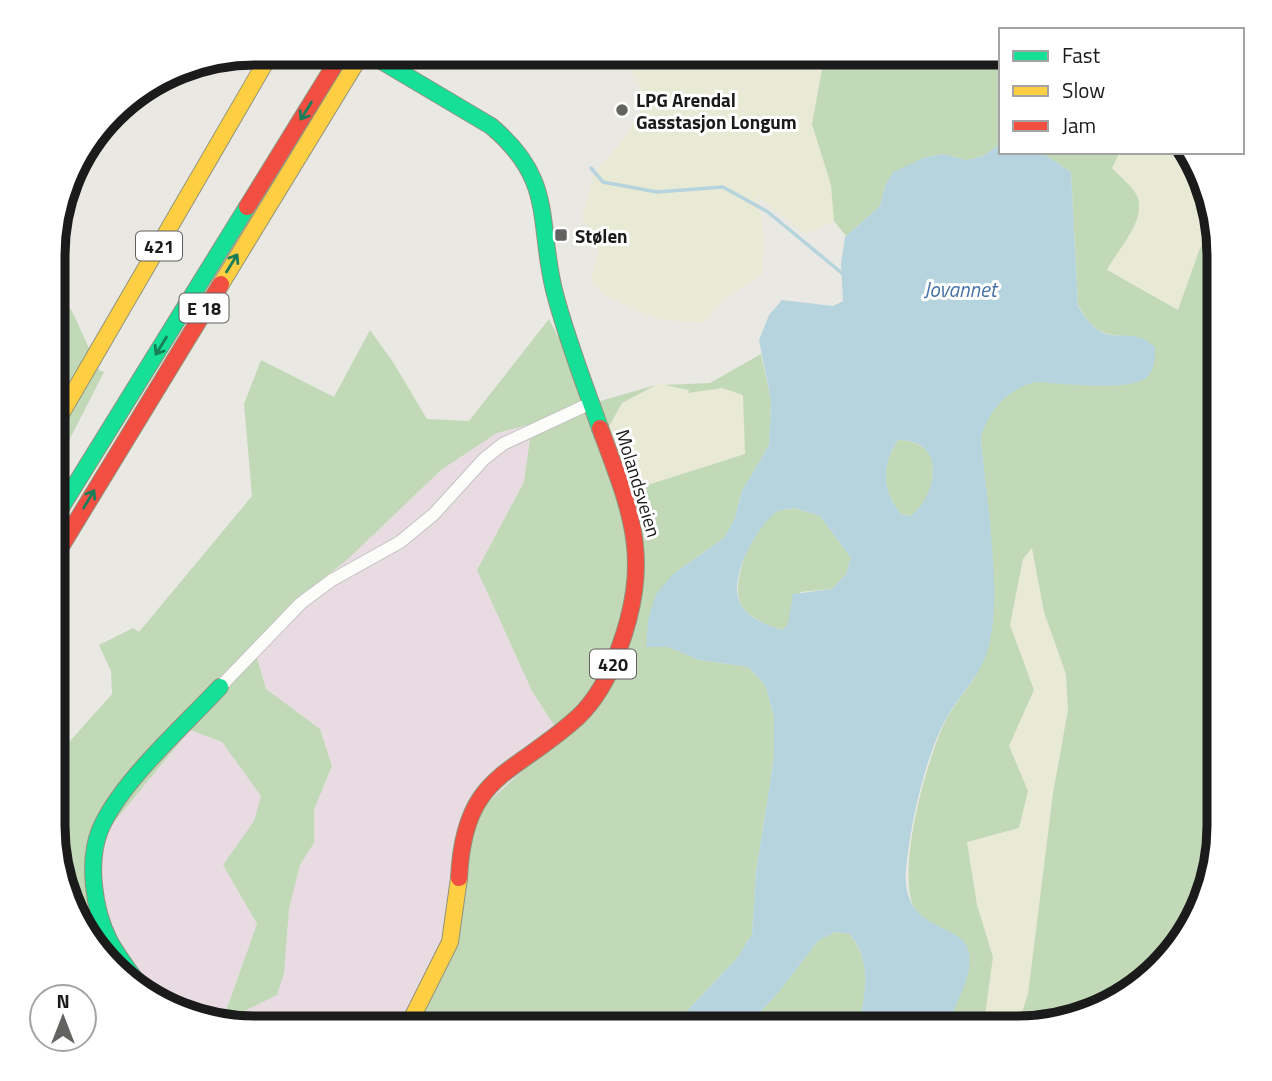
<svg xmlns="http://www.w3.org/2000/svg" width="1272" height="1081" viewBox="0 0 1272 1081" font-family="'Titillium Web',sans-serif">
<style>
.industrial{fill:#e8dce2}
.farmland{fill:#e9ead5}
.forest{fill:#c2d9b8}
.water{fill:#b6d4dd;fill-rule:evenodd}
.lines{fill:none;stroke-linecap:round;stroke-linejoin:round}
.stream{stroke:#b6d4dd;stroke-width:3.5}
.street-casing{stroke:#c2c2bf;stroke-width:14}
.fast-casing{stroke:#90937c;stroke-width:18}
.slow-casing{stroke:#90937c;stroke-width:18}
.jam-casing{stroke:#90937c;stroke-width:18}
.street{stroke:#fcfcfb;stroke-width:12}
.fast{stroke:#16e098;stroke-width:16}
.slow{stroke:#ffcf43;stroke-width:16}
.jam{stroke:#f24e42;stroke-width:16}
.oneway{stroke:#187e5a}
.poi-dot{fill:#636361;stroke:#fff;stroke-width:2.5}
.labels{text-anchor:middle;dominant-baseline:central;stroke-width:6;stroke-linejoin:round;paint-order:stroke}
.shield{fill:#fff;stroke:#5f5f5f;stroke-width:2}
.shield-label{font-size:18px;font-weight:bold;fill:#1b1b1b}
.poi-label{font-size:19px;font-weight:bold;fill:#1b1b1b;stroke:#fff;text-anchor:start}
.street-label{font-size:19px;fill:#1b1b1b;stroke:#fff}
.water-label{font-size:21px;font-style:italic;fill:#4874aa;stroke:#fff}
.rim{fill:none;stroke:#1b1b1b;stroke-width:9}
</style>
<rect width="100%" height="100%" fill="#eae8e3"/>
<!-- industrial -->
<g class="industrial">
<polygon points="532,424 524,482 477,570 532,691 557,730 532,762 483,807 455,928 405,1028 255,1028 222,1022 284,973 289,909 300,865 314,843 314,810 332,766 320,729 266,689 257,658 293,601 347,560 441,470 497,433"/>
<polygon points="190,730 222,742 261,795 255,821 223,865 257,924 222,1022 177,1013 112,969 92,888 106,832"/>
</g>
<!-- farmland -->
<g class="farmland">
<polygon points="626,53 671,63 689,53 825,53 812,124 831,185 834,221 806,234 757,196 764,235 762,275 725,298 703,323 657,319 603,295 591,279 599,251 582,217 594,173 623,140 646,101 631,70"/>
<polygon points="1120,152 1187,152 1204,177 1214,222 1200,248 1178,310 1107,270 1134,226 1139,200 1134,190 1112,168"/>
<polygon points="659,383 690,390 722,388 744,395 746,454 637,488 607,431 622,403"/>
<polygon points="1032,548 1044,612 1066,674 1068,710 1053,793 1028,994 1017,1028 990,1028 984,1023 993,957 977,905 967,842 1019,828 1028,791 1009,746 1034,690 1010,626 1023,559"/>
</g>
<!-- forest -->
<g class="forest">
<polygon points="825,53 1001,53 1001,144 981,157 966,160 944,154 926,157 885,186 880,206 846,236 834,221 831,185 812,124"/>
<path d="M1041,152H1120L1112,168C1120,177 1134,187 1138,198C1145,223 1117,250 1107,270L1178,310L1200,248L1214,222L1219,241V826L1204,904L1160,969L1095,1013L1017,1028L1028,994L1053,793L1068,710L1066,674L1044,612L1032,548L1023,559L1010,625L1034,690L1009,746L1028,791L1019,828L967,842L977,905L993,957L984,1023L990,1028H946L969,967L959,937C947,931 925,924 917,913C892,880 928,753 947,718C958,698 980,676 985,654C1003,583 986,508 981,436L987,417L1003,399L1023,385L1131,336C1102,336 1093,332 1078,305L1071,172Z"/>
<polygon points="54,288 72,311 99,370 104,372 54,470"/>
<polygon points="549,319 593,403 656,385 622,403 607,430 638,488 745,454 743,395 722,388 688,393 689,390 664,385 710,383 761,354 771,401 769,445 742,491 734,520 724,538 673,574 647,647 668,647 699,660 748,667 765,685 774,716 774,757 756,872 752,934 737,958 671,1028 405,1028 434,979 463,864 483,807 532,762 557,730 532,691 477,570 524,482 532,424 497,433 441,470 347,560 293,601 257,658 266,689 320,729 332,766 314,810 314,843 300,865 289,909 284,973 277,995 222,1022 257,924 223,865 254,821 261,796 222,742 190,730 106,832 92,888 112,969 68,904 53,840 53,760 112,694 111,671 99,645 133,628 139,632 252,496 244,404 261,360 334,397 370,330 393,362 427,419 469,421"/>
<path d="M898,440C946,440 939,492 912,516L901,514C882,490 881,466 898,440Z"/>
<path d="M795,508L820,516L851,558L846,574L832,589L800,592L788,625L782,630C769,626 752,619 743,608C726,587 755,520 778,511C783,509 790,509 795,508Z"/>
<path d="M835,932L850,934C874,968 864,990 859,1028H745L778,993L818,941Z"/>
</g>
<!-- water -->
<path class="water" d="M1001,144V152H1041L1071,172L1078,306C1107,357 1126,320 1155,347C1155,358 1155,371 1146,378C1127,392 1059,383 1035,382C1007,390 990,409 981,436C985,493 1006,607 985,658C976,679 959,697 947,717C925,756 910,825 906,870C901,934 962,920 969,952C974,975 954,1007 946,1028H859C864,990 874,967 850,934L835,932L818,941L778,993L745,1028H671L737,958L752,934L756,872L774,757V716L765,685L748,667L699,660L668,647H646L648,620L656,594L673,574L724,538L734,520L742,491L769,445L771,401L759,340L769,315L782,300L833,306L843,301L841,264L845,237L880,206L885,186L893,172L926,157L944,154L966,160L981,157ZM898,440C946,439 939,493 911,516L901,514C882,490 881,466 898,440ZM795,508L820,516L851,558L846,574L832,589L793,594L788,624L782,630C769,626 751,619 743,608C724,584 755,530 774,514C779,509 788,509 795,508Z"/>
<g class="lines">
<!-- stream -->
<polyline class="stream" points="591,168 603,182 657,192 723,187 768,212 843,274"/>
<defs>
<polyline id="street" points="220,687 301,603 332,580 400,542 434,514 484,459 503,444 591,403"/>
<g id="fast">
<path d="M368,53L491,126C555,180 537,219 554,290C566,337 584,383 600,428"/>
<polyline points="54,519 247,207"/>
<path d="M142,989C131,973 118,957 109,940C94,910 87,862 100,830C120,782 184,726 220,687"/>
</g>
<g id="slow">
<polyline points="221,284 362,53"/>
<polyline points="54,426 271,53"/>
<polyline points="407,1028 450,942 459,878"/>
</g>
<g id="jam">
<polyline points="247,207 342,53"/>
<polyline points="54,558 221,284"/>
<path d="M459,878C464,773 512,777 578,717C598,698 610,674 619,649C652,558 632,514 600,428"/>
</g>
</defs>
<!-- street casing -->
<use href="#street" class="street-casing"/>
<!-- fast casing -->
<use href="#fast" class="fast-casing"/>
<!-- slow casing -->
<use href="#slow" class="slow-casing"/>
<!-- jam casing -->
<use href="#jam" class="jam-casing"/>
<!-- street -->
<use href="#street" class="street"/>
<!-- fast -->
<use href="#fast" class="fast"/>
<!-- slow -->
<use href="#slow" class="slow"/>
<!-- jam -->
<use href="#jam" class="jam"/>
</g>
<!-- one-way arrows -->
<defs><path id="oneway-shaft" d="M-6 0H5M1.5-3L5.5 0L1.5 3" fill="none" stroke-width="1.6" stroke-linecap="round" stroke-linejoin="round" transform="scale(1.75)"/></defs>
<g class="oneway">
<use href="#oneway-shaft" transform="translate(306 111) rotate(122)"/>
<use href="#oneway-shaft" transform="translate(232 263) rotate(-58)"/>
<use href="#oneway-shaft" transform="translate(161 346) rotate(122)"/>
<use href="#oneway-shaft" transform="translate(89 499) rotate(-59)"/>
</g>
<!-- markers -->
<g class="poi-dot">
<circle cx="622" cy="110" r="7"/>
<rect x="554" y="228" width="14" height="14" rx="3.5"/>
</g>
<g class="labels">
<!-- shield labels -->
<g class="shield">
<rect x="136" y="231.5" width="46" height="29" rx="5"/>
<rect x="179.5" y="293.5" width="49" height="29" rx="5"/>
<rect x="590" y="649.5" width="46" height="29" rx="5"/>
</g>
<g class="shield-label">
<text x="159" y="246">421</text>
<text x="204" y="308">E 18</text>
<text x="613" y="664">420</text>
</g>
<!-- poi labels -->
<g class="poi-label">
<text x="636" y="99">LPG Arendal<tspan x="636" dy="22">Gasstasjon Longum</tspan></text>
<text x="575" y="235">Stølen</text>
</g>
<!-- street labels -->
<g class="street-label">
<text transform="translate(639 483) rotate(73)">Molandsveien</text>
</g>
<!-- water labels -->
<g class="water-label">
<text x="960" y="289">Jovannet</text>
</g>
</g>
<!-- crop -->
<path d="M0 0H1272V1081H0ZM255 65H1017A190 190 0 0 1 1207 255V826A190 190 0 0 1 1017 1016H255A190 190 0 0 1 65 826V255A190 190 0 0 1 255 65Z" fill="#fff" fill-rule="evenodd"/>
<path class="rim" d="M255 65H1017A190 190 0 0 1 1207 255V826A190 190 0 0 1 1017 1016H255A190 190 0 0 1 65 826V255A190 190 0 0 1 255 65Z"/>
<!-- legend -->
<rect x="999" y="28" width="245" height="126" fill="#ffffff" stroke="#a4a4a4" stroke-width="2"/>
<rect x="1013" y="51" width="35" height="10" fill="#16e098" stroke="#a4a4a4" stroke-width="2"/>
<text x="1062" y="63" font-size="21" fill="#1b1b1b">Fast</text>
<rect x="1013" y="86" width="35" height="10" fill="#ffcf43" stroke="#a4a4a4" stroke-width="2"/>
<text x="1062" y="98" font-size="21" fill="#1b1b1b">Slow</text>
<rect x="1013" y="121" width="35" height="10" fill="#f24e42" stroke="#a4a4a4" stroke-width="2"/>
<text x="1062" y="133" font-size="21" fill="#1b1b1b">Jam</text>
<!-- north arrow -->
<g transform="translate(63 1018)"><circle r="33" fill="#ffffff" stroke="#a4a4a4" stroke-width="2"/>
<path d="M0-5L12 26L0 18L-12 26Z" fill="#636361"/>
<text y="-10" font-size="19" font-weight="bold" text-anchor="middle" fill="#1b1b1b">N</text>
</g>
</svg>
